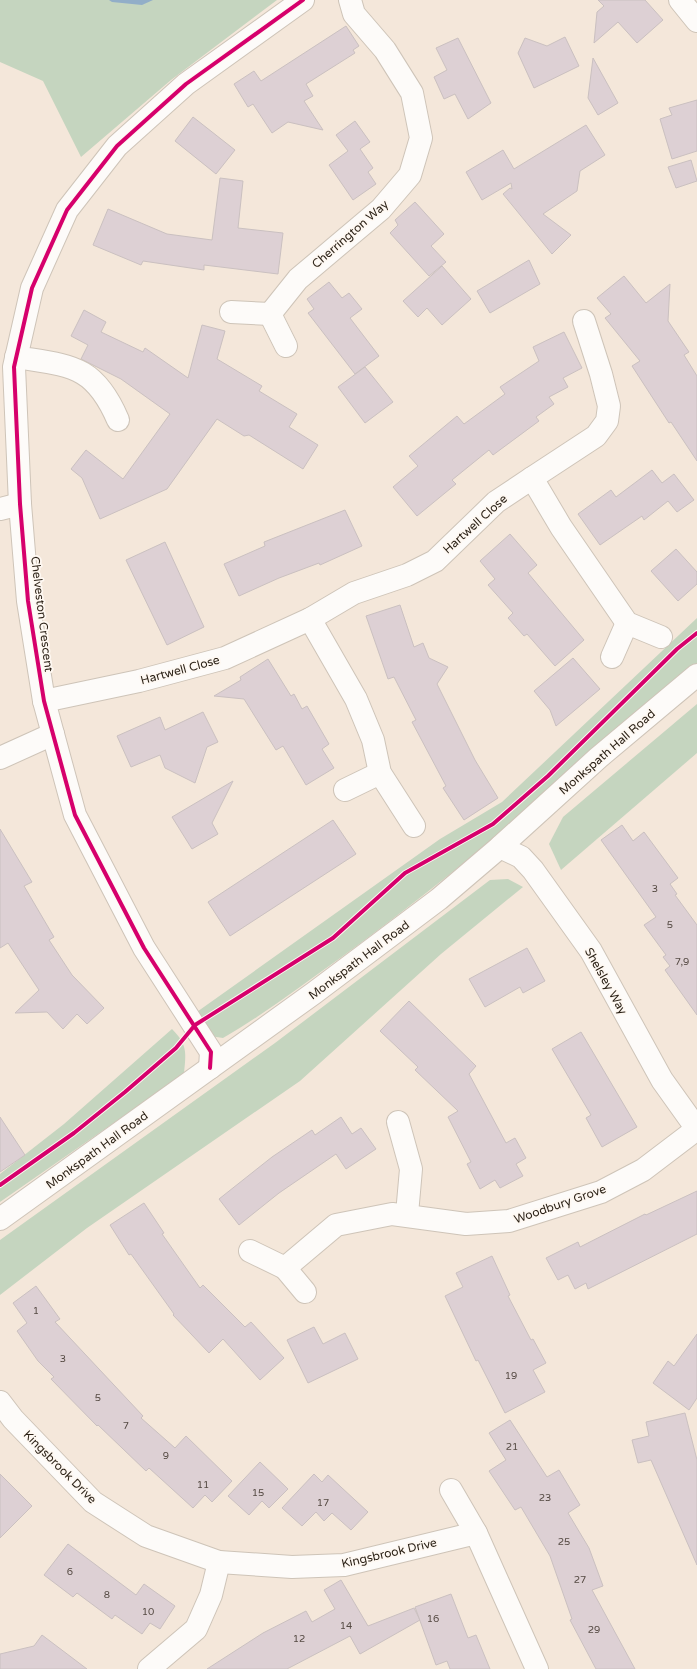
<svg xmlns="http://www.w3.org/2000/svg" width="697" height="1669" viewBox="0 0 697 1669" font-family="'Varela Round',sans-serif">
<style>
.green{fill:#c5d5bf}
.water{fill:#92aec8}
.building{fill:#ddd0d4;stroke:#cac0c0}
.lines{fill:none;stroke-linecap:round;stroke-linejoin:round}
.minor-casing{stroke:#cec4b8;stroke-width:24}
.minor{stroke:#fdfbf9;stroke-width:22}
.cycleway-casing{stroke:#fef8f2;stroke-width:6}
.cycleway{stroke:#d6006c;stroke-width:4}
.labels{text-anchor:middle;dominant-baseline:central;stroke-width:3.5;stroke-linejoin:round;paint-order:stroke}
.number-label{font-size:10px;fill:#564b44}
.street-label{font-size:12px;fill:#291f14;stroke:#fef8f2}
</style>
<rect width="100%" height="100%" fill="#f4e7da"/>
<!-- green -->
<g class="green">
<polygon points="0,0 277,0 171,80 81,157 43,81 0,62"/>
<path d="M697,618V665C581,764 467,866 343,956C303,984 265,1014 223,1038L210,1036L194,1014L440,839L502,802Z"/>
<polygon points="697,704 697,753 561,870 549,844 563,817"/>
<polygon points="508,879 523,887 441,954 300,1081 87,1228 0,1295 0,1240 275,1043 490,880"/>
<path d="M172,1029C188,1045 186,1053 184,1074L0,1202V1174L64,1124Z"/>
</g>
<!-- water -->
<polygon class="water" points="109,0 153,0 142,5 112,2"/>
<!-- building -->
<g class="building">
<polygon points="598,0 645,0 663,20 637,43 618,22 594,43 597,12 604,6"/>
<polygon points="346,26 359,46 353,50 355,53 306,84 313,96 304,101 323,130 288,122 272,133 253,104 248,107 234,84 254,71 261,81"/>
<polygon points="565,37 579,66 534,88 518,53 525,38 547,46"/>
<polygon points="458,38 491,103 468,119 455,94 444,99 434,77 447,70 436,48"/>
<polygon points="593,58 618,103 598,115 588,98"/>
<polygon points="697,100 697,151 672,159 660,119 672,115 669,108"/>
<polygon points="193,117 235,150 216,174 175,141"/>
<polygon points="355,121 370,142 360,149 373,168 368,172 376,184 353,200 329,165 348,151 336,135"/>
<polygon points="586,125 605,155 580,171 577,191 543,214 571,235 552,254 503,194 510,188 512,189 511,183 482,200 466,172 503,150 514,169"/>
<polygon points="691,160 697,181 676,188 668,167"/>
<polygon points="220,178 243,181 238,228 283,233 278,274 204,265 204,270 143,261 141,265 93,245 108,209 167,234 212,240"/>
<polygon points="415,202 444,234 431,246 446,262 429,276 390,233 398,225 395,220"/>
<polygon points="529,260 540,284 490,313 477,291"/>
<polygon points="442,266 471,299 442,325 427,308 418,317 403,301"/>
<polygon points="624,276 646,303 670,284 668,321 689,352 684,355 697,376 697,461 671,422 669,423 632,366 640,361 605,318 611,314 597,298"/>
<polygon points="329,282 342,298 349,293 362,309 350,318 379,356 355,374 308,313 314,309 307,299"/>
<polygon points="84,310 106,322 101,332 143,352 145,348 188,378 202,325 225,331 217,359 262,386 259,391 297,414 289,427 318,445 303,469 249,435 244,436 217,419 167,489 100,519 82,478 71,469 86,450 123,479 170,414 121,379 81,359 88,345 71,336"/>
<polygon points="564,332 582,368 563,378 568,387 549,397 554,404 536,417 539,421 493,455 489,450 452,480 456,484 417,516 393,487 418,466 409,456 457,416 464,424 505,394 500,387 539,361 533,347"/>
<polygon points="365,367 393,402 365,423 338,387"/>
<polygon points="652,470 662,483 674,474 694,500 677,512 668,501 644,520 642,516 600,545 578,514 611,490 616,497"/>
<polygon points="345,510 362,546 320,565 319,563 279,578 239,596 224,564 265,546 264,542"/>
<polygon points="510,534 537,565 528,573 584,640 555,666 527,634 524,636 508,618 513,613 488,585 495,579 480,561"/>
<polygon points="165,542 204,627 167,645 126,560"/>
<polygon points="676,549 697,572 697,584 678,601 651,571"/>
<polygon points="400,605 414,647 423,643 429,658 448,667 437,684 475,760 498,798 464,820 443,788 446,786 412,722 416,720 394,677 388,679 366,616"/>
<polygon points="573,658 600,689 556,726 550,710 534,691"/>
<polygon points="268,659 291,696 294,694 302,709 307,706 329,744 322,749 334,768 306,785 283,746 276,750 244,699 214,696 241,680 240,677"/>
<polygon points="203,712 218,742 207,747 195,783 165,768 160,755 131,767 117,736 160,717 165,730"/>
<polygon points="233,781 212,823 218,834 192,849 172,817"/>
<polygon points="333,820 356,854 230,936 208,902"/>
<polygon points="622,825 633,841 644,832 678,878 670,884 677,894 675,895 697,925 697,1015 665,970 670,966 663,957 666,955 644,925 656,917 601,840"/>
<polygon points="0,829 32,882 24,886 54,937 49,940 72,975 104,1008 87,1024 77,1014 63,1029 47,1012 15,1013 39,990 8,943 0,948"/>
<polygon points="527,948 545,981 523,993 520,987 485,1007 469,979"/>
<polygon points="409,1001 476,1066 469,1074 506,1143 515,1138 526,1158 516,1164 523,1176 500,1188 495,1180 480,1189 467,1164 471,1162 448,1117 458,1111 415,1070 418,1067 380,1031"/>
<polygon points="581,1032 637,1127 602,1147 586,1118 591,1115 552,1049"/>
<polygon points="0,1117 25,1155 0,1172"/>
<polygon points="341,1117 352,1134 361,1128 376,1149 346,1169 336,1154 279,1193 239,1225 219,1199 272,1157 312,1130 315,1135"/>
<polygon points="697,1191 697,1234 588,1289 586,1283 575,1289 568,1275 558,1280 546,1258 578,1242 580,1247 645,1214 646,1215"/>
<polygon points="144,1203 164,1233 162,1234 200,1288 203,1285 245,1327 251,1322 284,1358 260,1380 223,1339 209,1353 173,1315 174,1314 131,1254 129,1255 110,1225"/>
<polygon points="492,1256 510,1295 508,1296 531,1340 533,1339 546,1363 533,1370 545,1392 505,1413 478,1360 476,1361 445,1296 463,1287 456,1273"/>
<polygon points="36,1286 60,1319 55,1322 143,1416 141,1418 175,1448 186,1436 232,1481 212,1502 205,1495 193,1508 149,1468 146,1471 98,1425 97,1426 51,1379 54,1377 38,1361 17,1331 27,1323 13,1303"/>
<polygon points="314,1327 323,1344 345,1333 358,1359 308,1383 287,1340"/>
<polygon points="697,1334 697,1398 689,1410 653,1383 668,1361 674,1366"/>
<polygon points="685,1413 697,1460 697,1565 651,1460 638,1463 632,1440 649,1436 646,1422"/>
<polygon points="510,1420 547,1477 559,1470 580,1505 568,1513 589,1548 603,1586 592,1590 635,1669 596,1669 570,1620 572,1619 550,1556 521,1507 515,1510 489,1471 506,1460 489,1433"/>
<polygon points="260,1462 288,1489 269,1508 262,1501 249,1515 228,1496"/>
<polygon points="0,1474 32,1506 0,1538"/>
<polygon points="314,1474 322,1482 328,1475 368,1512 351,1530 332,1513 324,1521 316,1512 302,1526 282,1508"/>
<polygon points="68,1544 136,1595 144,1584 175,1606 160,1629 150,1623 142,1634 115,1615 112,1619 77,1593 73,1597 44,1575"/>
<polygon points="341,1580 368,1626 414,1608 420,1620 360,1654 350,1636 287,1669 207,1669 263,1633 306,1611 312,1622 335,1609 324,1590"/>
<polygon points="451,1594 468,1638 476,1635 490,1669 450,1669 447,1661 436,1665 415,1607"/>
<polygon points="42,1635 87,1669 0,1669 0,1654 34,1646"/>
</g>
<g class="lines">
<defs>
<g id="minor">
<polyline points="680,0 697,21"/>
<polyline points="231,312 270,314"/>
<polyline points="286,346 270,314 298,279 381,209 410,175 421,138 412,93 385,50 354,14 350,0"/>
<path d="M16,357C70,366 94,364 118,420"/>
<polyline points="532,478 596,436 607,421 609,406 601,374 584,321"/>
<polyline points="0,509 20,504"/>
<polyline points="310,619 356,699 373,740 380,773 414,826"/>
<polyline points="612,657 627,623"/>
<polyline points="44,701 139,681 225,658 310,619 354,593 407,575 435,561 496,502 532,478 561,527 627,623 661,637"/>
<polyline points="0,758 53,734"/>
<polyline points="345,790 380,773"/>
<polyline points="500,847 521,857 533,870 591,951 662,1080 697,1129"/>
<polyline points="210,1068 211,1052 144,948 75,815 44,701 28,601 20,504 14,367 32,288 67,210 117,146 186,84 303,0"/>
<polyline points="398,1122 411,1169 407,1214"/>
<polyline points="0,1219 314,993 439,899 500,847 598,758 697,675"/>
<polyline points="250,1251 285,1268 336,1225 392,1214 466,1224 509,1221 601,1192 643,1170 697,1129"/>
<polyline points="285,1268 305,1292"/>
<polyline points="0,1402 13,1419 93,1502 146,1536 219,1562 292,1567 344,1565 476,1533 537,1669"/>
<polyline points="451,1490 476,1533"/>
<polyline points="149,1669 196,1629 211,1595 219,1562"/>
</g>
</defs>
<!-- minor casing -->
<use href="#minor" class="minor-casing"/>
<!-- minor -->
<use href="#minor" class="minor"/>
<defs>
<g id="cycleway">
<polyline points="210,1068 211,1052 144,948 75,815 44,701 28,601 20,504 14,367 32,288 67,210 117,146 186,84 303,0"/>
<polyline points="0,1185 74,1133 125,1092 176,1048 195,1025 333,938 405,873 493,824 548,776 677,649 697,633"/>
</g>
</defs>
<!-- cycleway casing -->
<use href="#cycleway" class="cycleway-casing"/>
<!-- cycleway -->
<use href="#cycleway" class="cycleway"/>
</g>
<g class="labels">
<!-- number labels -->
<g class="number-label">
<text x="655" y="889">3</text>
<text x="670" y="925">5</text>
<text x="682" y="962">7,9</text>
<text x="36" y="1311">1</text>
<text x="63" y="1359">3</text>
<text x="511" y="1376">19</text>
<text x="98" y="1398">5</text>
<text x="126" y="1426">7</text>
<text x="512" y="1447">21</text>
<text x="166" y="1456">9</text>
<text x="203" y="1485">11</text>
<text x="258" y="1493">15</text>
<text x="545" y="1498">23</text>
<text x="323" y="1503">17</text>
<text x="564" y="1542">25</text>
<text x="70" y="1572">6</text>
<text x="580" y="1580">27</text>
<text x="107" y="1595">8</text>
<text x="148" y="1612">10</text>
<text x="433" y="1619">16</text>
<text x="346" y="1626">14</text>
<text x="594" y="1630">29</text>
<text x="299" y="1639">12</text>
</g>
<!-- street labels -->
<g class="street-label">
<text transform="translate(350 234) rotate(-41)">Cherrington Way</text>
<text transform="translate(475 524) rotate(-42)">Hartwell Close</text>
<text transform="translate(42 614) rotate(83)">Chelveston Crescent</text>
<text transform="translate(180 670) rotate(-15)">Hartwell Close</text>
<text transform="translate(607 752) rotate(-41)">Monkspath Hall Road</text>
<text transform="translate(359 960) rotate(-37)">Monkspath Hall Road</text>
<text transform="translate(606 981) rotate(61)">Shelsley Way</text>
<text transform="translate(97 1150) rotate(-36)">Monkspath Hall Road</text>
<text transform="translate(560 1204) rotate(-19)">Woodbury Grove</text>
<text transform="translate(60 1467) rotate(45)">Kingsbrook Drive</text>
<text transform="translate(389 1553) rotate(-13)">Kingsbrook Drive</text>
</g>
</g>
</svg>
